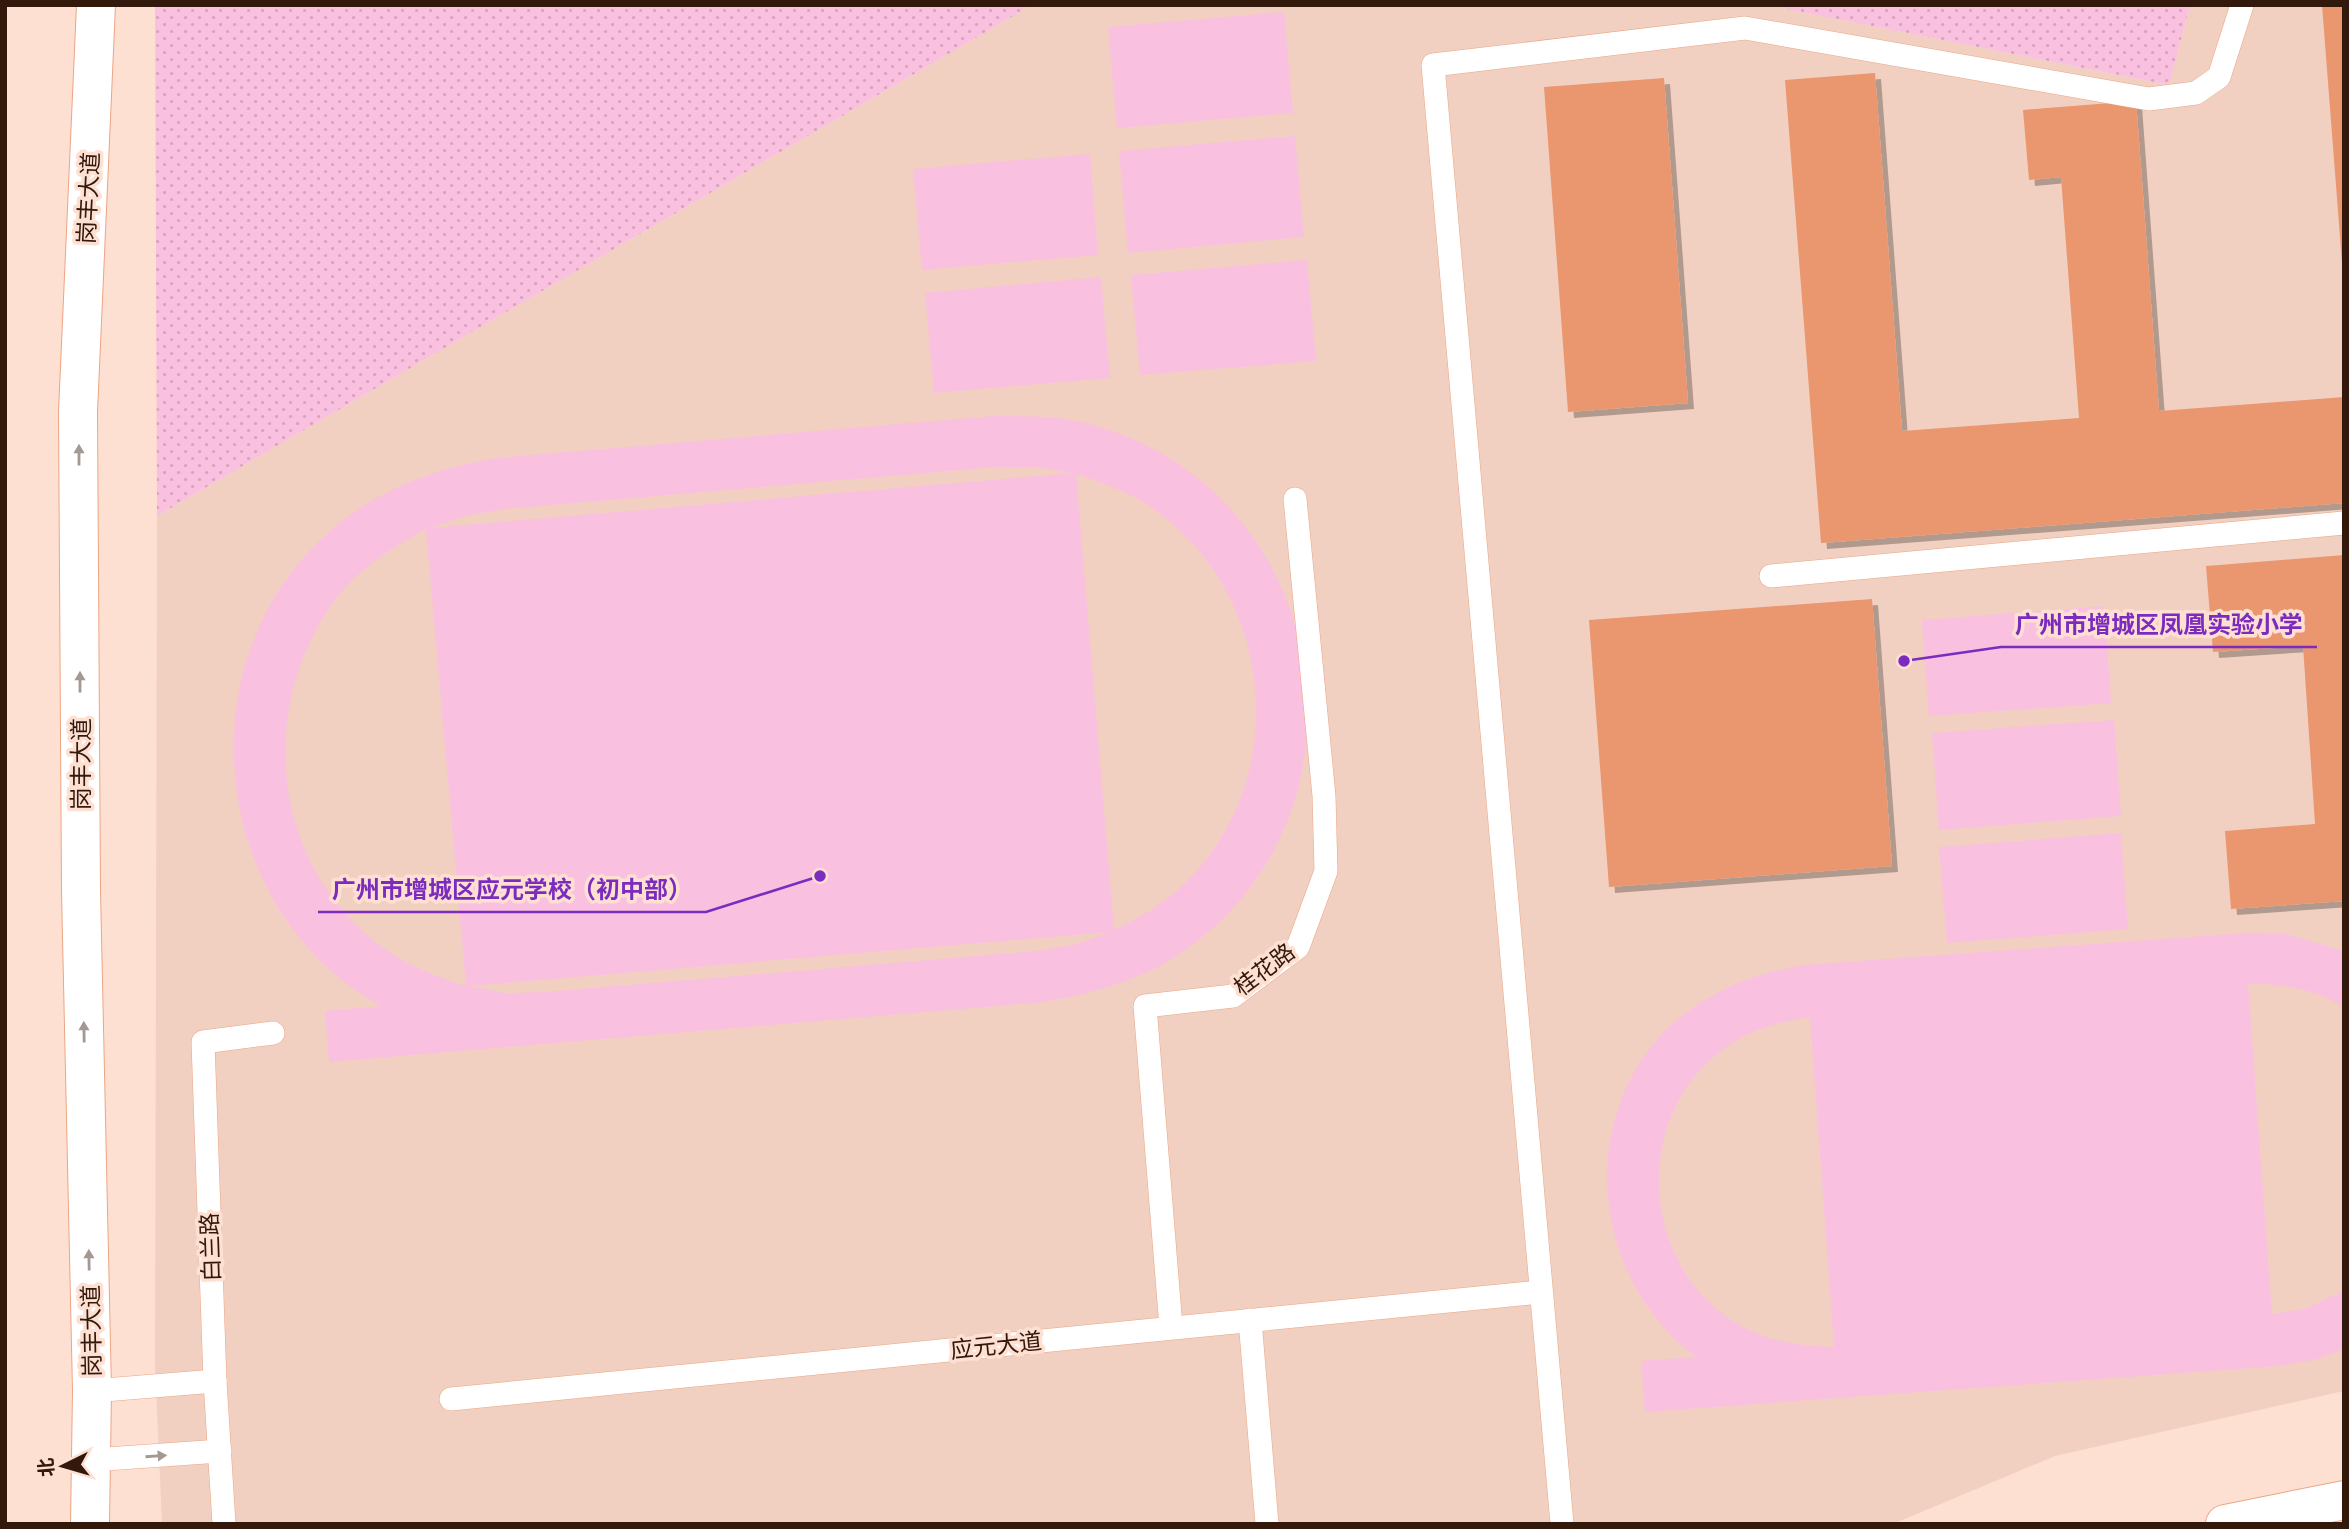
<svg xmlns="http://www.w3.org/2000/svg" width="2349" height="1529" viewBox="0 0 2349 1529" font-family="Merriweather,'Noto Sans SC',serif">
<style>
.built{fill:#f1d0c1}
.grass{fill:url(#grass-dots)}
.garden{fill:#fac0df;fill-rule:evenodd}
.building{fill:#ea9770;filter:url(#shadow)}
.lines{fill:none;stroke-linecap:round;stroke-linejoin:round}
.lane-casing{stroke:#eca584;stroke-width:24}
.secondary-casing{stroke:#eca584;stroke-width:40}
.lane{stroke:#fff;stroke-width:23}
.secondary{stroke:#fff;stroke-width:38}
.oneway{fill:#a39892}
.labels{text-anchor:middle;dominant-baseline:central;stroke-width:7;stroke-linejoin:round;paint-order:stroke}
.street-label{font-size:23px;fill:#33190c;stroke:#fee0d3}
.leader{fill:none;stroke:#7b2cbf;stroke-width:2.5}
.callout-dot{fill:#7b2cbf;stroke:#fee0d3;stroke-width:2.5}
.callout-label{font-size:24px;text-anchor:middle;font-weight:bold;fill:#7b2cbf;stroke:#fee0d3;stroke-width:7;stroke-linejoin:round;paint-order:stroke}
</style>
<defs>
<pattern id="grass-dots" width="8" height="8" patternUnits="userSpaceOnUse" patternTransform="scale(1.75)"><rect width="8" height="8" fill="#fac0df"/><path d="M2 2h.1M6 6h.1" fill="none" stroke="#d7a4be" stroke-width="1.8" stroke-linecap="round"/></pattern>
<filter id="shadow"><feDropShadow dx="6" dy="6" stdDeviation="0" flood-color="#0004"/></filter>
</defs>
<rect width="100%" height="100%" fill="#fee0d3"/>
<!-- built -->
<polygon class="built" points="1032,5 1767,5 2169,85 2190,5 2344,5 2344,1391 2055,1456 1893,1524 162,1524 155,1367 157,516"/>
<!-- grass -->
<g class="grass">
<polygon points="155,5 1032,5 157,516"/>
<polygon points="1767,5 2190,5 2169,85"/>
</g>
<!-- garden -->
<g class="garden">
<polygon points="1284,12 1293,113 1117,128 1108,27"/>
<polygon points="1295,136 1304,237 1128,253 1119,151"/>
<polygon points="1090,154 1098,255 922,270 913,169"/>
<polygon points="1307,260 1316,361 1140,375 1131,275"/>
<polygon points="1101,277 1110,378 934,393 925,293"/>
<path d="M994,416C1026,416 1058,416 1089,424C1332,487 1388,816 1178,955C1137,982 1091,993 1044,1002L329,1062L325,1011L381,1006C211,913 182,664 326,535C375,490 433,469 497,458ZM996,467H1036L1072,473L430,528L465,516L504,509ZM1076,474C1101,482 1127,491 1149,506C1277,592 1294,781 1181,887C1161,906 1138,918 1114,930ZM426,529L466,986H465C440,977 415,969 392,954C275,877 253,717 332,604C355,571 391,548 426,529ZM1110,932L1077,944L1037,951L545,992L505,993L469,986Z"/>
<polygon points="2104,606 2111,703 1929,716 1922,620"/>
<polygon points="2114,720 2121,816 1939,830 1932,733"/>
<polygon points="2121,833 2128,929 1947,943 1939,847"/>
<path d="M2246,933L2286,934L2344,951V1007C2315,990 2281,982 2248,984L2272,1314L2304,1309L2344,1291V1349L2318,1359L2279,1366L1645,1412L1641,1361L1696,1357C1584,1274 1573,1094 1691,1009C1726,984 1762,973 1804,965ZM1810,1017L1834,1346V1347C1801,1346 1770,1342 1741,1326C1641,1270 1630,1120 1721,1051C1748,1030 1778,1022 1810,1017Z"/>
</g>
<!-- building -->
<g class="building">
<polygon points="2322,5 2344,5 2344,262 2342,263"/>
<polygon points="1875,73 1902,431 2079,418 2061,177 2029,180 2023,110 2136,101 2159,411 2344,397 2344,503 1821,543 1785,80"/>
<polygon points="1664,78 1688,403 1568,412 1544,87"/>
<polygon points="2344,555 2344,901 2231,909 2225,831 2315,824 2303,646 2213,652 2206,566"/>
<polygon points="1872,599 1892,866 1609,887 1589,620"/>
</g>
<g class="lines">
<defs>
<g id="lane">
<polyline points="1771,576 2344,523"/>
<polyline points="1250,1320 1267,1524"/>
<polyline points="1171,1327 1145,1006 1233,996 1298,947 1326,871 1324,796 1295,499"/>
<polyline points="92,1391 215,1381"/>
<polyline points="451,1399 1540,1292"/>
<polyline points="92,1460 220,1451"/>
<polyline points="224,1524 215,1381 203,1042 273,1033"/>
<polyline points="1562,1524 1433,65 1745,28 2149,99 2196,93 2219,77 2242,5"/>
</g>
<g id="secondary">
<polyline points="90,1524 92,1391 81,891 78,412 96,5"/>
<polyline points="2225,1524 2344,1500"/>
</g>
</defs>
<!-- lane casing -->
<use href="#lane" class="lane-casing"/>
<!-- secondary casing -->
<use href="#secondary" class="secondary-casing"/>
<!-- lane -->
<use href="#lane" class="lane"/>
<!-- secondary -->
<use href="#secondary" class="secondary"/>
</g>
<!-- one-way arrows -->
<defs><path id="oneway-solid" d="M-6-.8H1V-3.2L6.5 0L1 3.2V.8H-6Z" transform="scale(1.75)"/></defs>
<g class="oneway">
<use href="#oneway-solid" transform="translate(79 455) rotate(-90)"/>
<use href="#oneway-solid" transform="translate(80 682) rotate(-90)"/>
<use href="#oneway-solid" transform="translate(84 1032) rotate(-91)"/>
<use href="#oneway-solid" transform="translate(89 1260) rotate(-91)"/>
<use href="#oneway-solid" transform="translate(156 1456) rotate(-4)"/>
</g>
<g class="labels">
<!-- street labels -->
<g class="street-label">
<text transform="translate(88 198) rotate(-87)">岗丰大道</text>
<text transform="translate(80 764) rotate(-90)">岗丰大道</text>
<text transform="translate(1264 969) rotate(-37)">桂花路</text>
<text transform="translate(210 1247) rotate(-92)">白兰路</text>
<text transform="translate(91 1331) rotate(-91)">岗丰大道</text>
<text transform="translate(996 1345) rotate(-6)">应元大道</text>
</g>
</g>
<!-- callouts -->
<path class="leader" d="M1904 661L2001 647H2317M820 876L706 912H318"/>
<g class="callout-dot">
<circle cx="1904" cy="661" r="7"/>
<circle cx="820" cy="876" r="7"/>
</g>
<g class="callout-label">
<text x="2159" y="633">广州市增城区凤凰实验小学</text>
<text x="512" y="898">广州市增城区应元学校（初中部）</text>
</g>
<!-- border -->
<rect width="2349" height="1529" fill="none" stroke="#33190c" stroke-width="14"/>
<!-- north arrow -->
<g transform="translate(63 1466) rotate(265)" stroke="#fee0d3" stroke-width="5" paint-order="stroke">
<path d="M0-5L12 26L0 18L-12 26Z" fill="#33190c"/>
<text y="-10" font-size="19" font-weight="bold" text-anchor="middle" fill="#33190c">北</text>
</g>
</svg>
